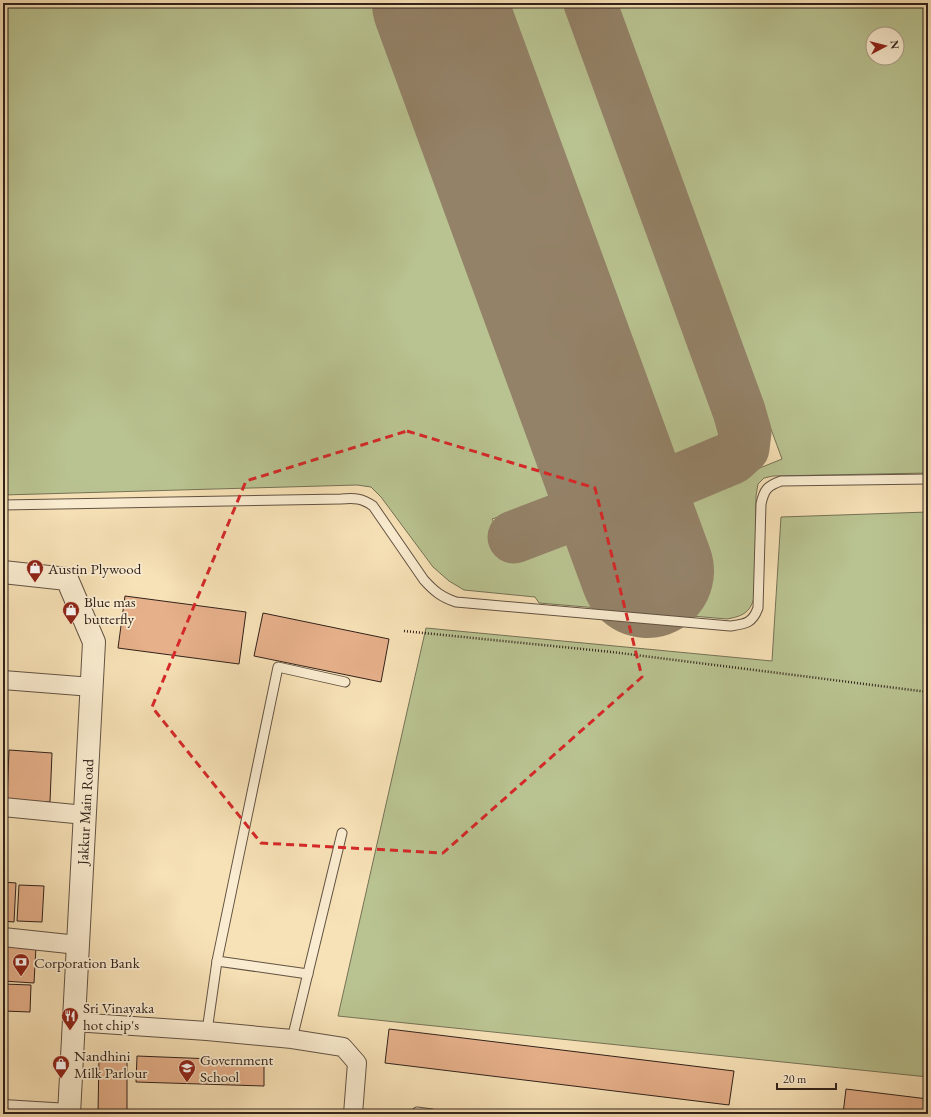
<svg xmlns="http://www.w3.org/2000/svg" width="931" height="1117" viewBox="0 0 931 1117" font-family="'EB Garamond',serif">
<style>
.green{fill:#b9c391;stroke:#757256;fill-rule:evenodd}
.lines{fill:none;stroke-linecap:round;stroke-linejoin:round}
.taxiway{stroke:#948268;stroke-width:53}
.runway{stroke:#948268;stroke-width:134}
.building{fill:#e6b08a;stroke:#31221b}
.service-casing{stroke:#625242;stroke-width:11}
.minor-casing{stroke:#625242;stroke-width:20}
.tertiary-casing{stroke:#625242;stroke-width:24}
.path{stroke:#31221b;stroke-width:2.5;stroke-dasharray:1 2;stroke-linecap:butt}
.service{stroke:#faecd0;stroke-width:9}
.minor{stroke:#faecd0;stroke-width:18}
.tertiary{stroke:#faecd0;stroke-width:22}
.marked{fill:none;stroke:#d62828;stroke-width:3;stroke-dasharray:8 5;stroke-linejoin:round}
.labels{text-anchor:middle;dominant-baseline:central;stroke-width:3.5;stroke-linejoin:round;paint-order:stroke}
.poi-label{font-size:15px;fill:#31221b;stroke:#faecd0;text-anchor:start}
.street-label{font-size:15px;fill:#31221b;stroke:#faecd0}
</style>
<rect width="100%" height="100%" fill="#f7e1b6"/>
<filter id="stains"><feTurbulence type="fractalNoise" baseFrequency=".005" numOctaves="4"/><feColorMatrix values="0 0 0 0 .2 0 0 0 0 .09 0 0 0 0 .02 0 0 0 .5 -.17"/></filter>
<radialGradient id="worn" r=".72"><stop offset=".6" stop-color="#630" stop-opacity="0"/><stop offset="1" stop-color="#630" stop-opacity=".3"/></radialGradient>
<!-- green -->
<g class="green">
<path d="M3,3H408L583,480L580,488L576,491L492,519L515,560L594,529L600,531L605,535L624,585L682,565C679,557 672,545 671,538C669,523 677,507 688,497L782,459L615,3H928V473L773,476L764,478L758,484L756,496L755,594C751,612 744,616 727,619L539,603L535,597L464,590L449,581L433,567L381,497L371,487L357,485L3,495ZM873,34H897V58H873Z"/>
<path d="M475,3H568L721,417C723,424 725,431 719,438C715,443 667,457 657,460H647L640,455Z"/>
<polygon points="928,512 928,1077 338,1016 426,628 772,661 781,517"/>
</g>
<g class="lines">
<!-- taxiway -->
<g class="taxiway">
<path d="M590,3L739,411L745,432L743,448L732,458C714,465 650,495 634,492C625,491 618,482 612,476"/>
<path d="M514,537L598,505C613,497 614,493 612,476"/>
</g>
<!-- runway -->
<polyline class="runway" points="439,3 647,571"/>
</g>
<!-- building -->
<g class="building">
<polygon points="125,596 246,612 239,664 118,648"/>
<polygon points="263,613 389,639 381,682 254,656"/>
<polygon points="3,748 6,748 3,797"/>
<polygon points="9,750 52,753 50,802 7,800"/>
<polygon points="3,882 16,883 14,922 3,921"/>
<polygon points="19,885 44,886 42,922 17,921"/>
<polygon points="3,946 36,947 34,983 3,981"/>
<polygon points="3,984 31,985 30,1012 3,1011"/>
<polygon points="389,1029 734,1071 729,1105 385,1063"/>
<polygon points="99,1056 127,1056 127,1114 98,1114"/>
<polygon points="137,1056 264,1061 264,1086 136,1082"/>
<polygon points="846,1089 928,1099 928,1114 843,1114"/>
</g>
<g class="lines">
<defs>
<g id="service">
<path d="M3,505L341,499C355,498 362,498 373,506L424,580C434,591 441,597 456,602L730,626C745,624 752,624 758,608L761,504C764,490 767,486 781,481L928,479"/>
<polyline points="217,961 308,974"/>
<polyline points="207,1031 217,961 278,667 345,682"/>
<polyline points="292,1039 342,833"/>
<polyline points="417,1112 432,1114"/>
</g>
<g id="minor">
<polyline points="3,680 92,687"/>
<polyline points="3,807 85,815"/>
<polyline points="3,937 78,945"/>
<polyline points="74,1022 207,1031 292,1039 343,1047 357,1063 353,1114"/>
<polyline points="3,1109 69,1113"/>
</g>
<polyline id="tertiary" points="3,572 67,579 94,642 69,1114"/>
</defs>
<!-- service casing -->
<use href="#service" class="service-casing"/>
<!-- minor casing -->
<use href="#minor" class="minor-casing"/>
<!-- tertiary casing -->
<use href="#tertiary" class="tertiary-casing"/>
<!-- path -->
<polyline class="path" points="404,631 612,652 928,692"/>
<!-- service -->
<use href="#service" class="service"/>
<!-- minor -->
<use href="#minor" class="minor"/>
<!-- tertiary -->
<use href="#tertiary" class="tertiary"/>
</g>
<!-- marked area -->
<path class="marked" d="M407,431L595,488L642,677L443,853L261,843L152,707L246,481Z"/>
<!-- icons -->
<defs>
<symbol id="shop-pin" viewBox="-11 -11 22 30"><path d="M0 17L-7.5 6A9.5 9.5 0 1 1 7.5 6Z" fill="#8f2418" stroke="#faecd0"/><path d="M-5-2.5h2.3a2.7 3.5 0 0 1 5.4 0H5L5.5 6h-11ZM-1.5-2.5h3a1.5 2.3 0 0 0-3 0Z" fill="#fff"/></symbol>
<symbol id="bank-pin" viewBox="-11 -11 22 30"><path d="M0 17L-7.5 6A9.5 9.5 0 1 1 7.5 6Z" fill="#8f2418" stroke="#faecd0"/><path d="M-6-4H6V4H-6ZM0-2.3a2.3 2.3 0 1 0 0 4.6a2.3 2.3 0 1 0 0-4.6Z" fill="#fff"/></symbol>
<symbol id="restaurant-pin" viewBox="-11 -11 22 30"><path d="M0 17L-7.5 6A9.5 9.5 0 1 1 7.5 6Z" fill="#8f2418" stroke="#faecd0"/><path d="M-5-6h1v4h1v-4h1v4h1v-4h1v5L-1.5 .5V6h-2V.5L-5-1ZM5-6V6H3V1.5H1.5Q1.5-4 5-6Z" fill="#fff"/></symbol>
<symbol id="school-pin" viewBox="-11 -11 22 30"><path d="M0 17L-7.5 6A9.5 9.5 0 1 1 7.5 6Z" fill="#8f2418" stroke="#faecd0"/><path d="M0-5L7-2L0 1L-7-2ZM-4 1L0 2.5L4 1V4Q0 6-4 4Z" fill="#fff"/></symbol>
</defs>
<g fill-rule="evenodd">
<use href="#shop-pin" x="25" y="558" width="20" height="27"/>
<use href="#shop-pin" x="61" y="600" width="20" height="27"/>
<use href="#bank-pin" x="11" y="952" width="20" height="27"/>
<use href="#restaurant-pin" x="60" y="1006" width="20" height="27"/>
<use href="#shop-pin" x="51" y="1054" width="20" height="27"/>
<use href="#school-pin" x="177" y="1058" width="20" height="27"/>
</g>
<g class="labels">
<!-- poi labels -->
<g class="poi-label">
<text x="48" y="568">Austin Plywood</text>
<text x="84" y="601">Blue mas<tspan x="84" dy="17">butterfly</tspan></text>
<text x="34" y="962">Corporation Bank</text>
<text x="83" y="1007">Sri Vinayaka<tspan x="83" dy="17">hot chip's</tspan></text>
<text x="74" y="1055">Nandhini<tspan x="74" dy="17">Milk Parlour</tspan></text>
<text x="200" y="1059">Government<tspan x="200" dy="17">School</tspan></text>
</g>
<!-- street labels -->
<g class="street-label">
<text transform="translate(85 812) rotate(-87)">Jakkur Main Road</text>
</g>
</g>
<!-- margin -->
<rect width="931" height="1117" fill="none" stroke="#f7e1b6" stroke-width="16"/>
<rect x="4" y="4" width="923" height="1109" fill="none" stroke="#31221b" stroke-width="2"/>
<rect x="8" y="8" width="915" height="1101" fill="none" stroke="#31221b"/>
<!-- north arrow -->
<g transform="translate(885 46) rotate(83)"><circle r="19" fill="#faecd0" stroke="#aa9b88"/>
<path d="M0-3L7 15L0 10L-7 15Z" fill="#8f2418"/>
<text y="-6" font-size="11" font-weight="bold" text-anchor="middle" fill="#31221b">N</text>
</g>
<!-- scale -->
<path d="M777 1083v6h59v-6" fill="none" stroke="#31221b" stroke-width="2"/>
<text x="783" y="1083" font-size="12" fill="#31221b" stroke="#faecd0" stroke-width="3" paint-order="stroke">20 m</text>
<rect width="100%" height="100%" filter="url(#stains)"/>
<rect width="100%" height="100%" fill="url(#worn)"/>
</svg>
